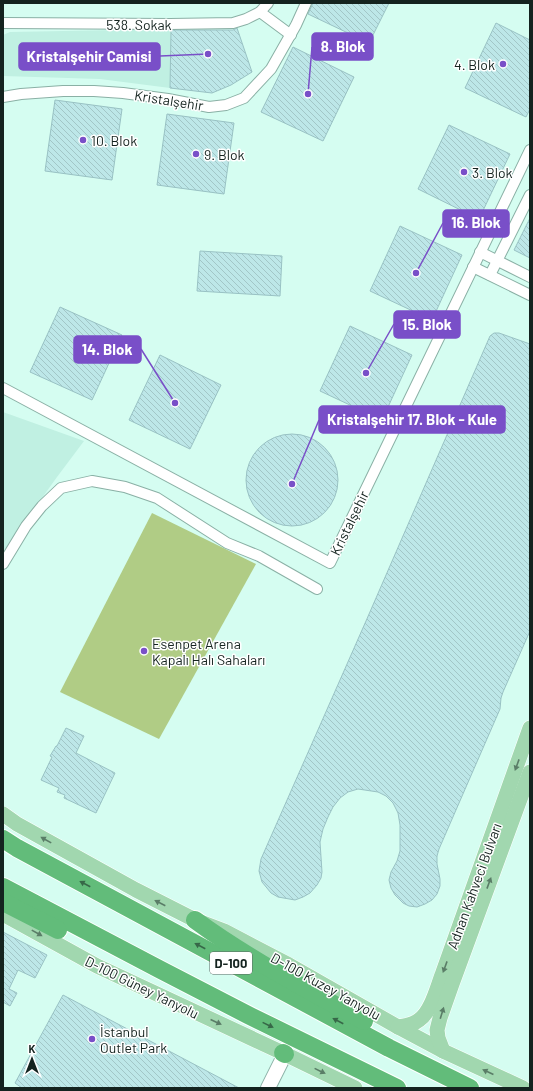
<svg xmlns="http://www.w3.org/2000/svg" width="533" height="1091" viewBox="0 0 533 1091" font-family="Barlow,sans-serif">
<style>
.built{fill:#c0f0e2}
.pitch{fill:#b0cc85}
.building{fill:url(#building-back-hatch);stroke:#99c2c4}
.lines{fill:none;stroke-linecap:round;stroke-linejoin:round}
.street-casing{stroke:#8ab0a5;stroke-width:12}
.secondary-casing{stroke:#8ab0a5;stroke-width:16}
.primary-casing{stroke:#fff;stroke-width:16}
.highway-casing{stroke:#fff;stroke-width:20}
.street{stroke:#fff;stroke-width:10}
.secondary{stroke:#fff;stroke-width:14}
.primary{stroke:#a1d7af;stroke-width:15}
.highway{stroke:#62bc7a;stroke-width:18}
.oneway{fill:#5a7d67}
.oneway2{fill:#376848}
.poi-dot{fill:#794fc8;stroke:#fff;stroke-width:1.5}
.labels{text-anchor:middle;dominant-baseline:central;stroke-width:3;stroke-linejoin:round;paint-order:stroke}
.shield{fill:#fff;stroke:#5a6562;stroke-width:1}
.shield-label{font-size:13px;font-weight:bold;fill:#14231f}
.street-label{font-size:14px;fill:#14231f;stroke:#fff}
.poi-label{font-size:14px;fill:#14231f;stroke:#fff;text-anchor:start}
.leader{fill:none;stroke:#794fc8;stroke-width:1.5}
.callout-dot{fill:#794fc8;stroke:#fff;stroke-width:1.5}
.callout{fill:#794fc8;stroke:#794fc8;stroke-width:1.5}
.callout-label{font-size:15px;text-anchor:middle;font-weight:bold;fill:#fff}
</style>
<defs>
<pattern id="building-back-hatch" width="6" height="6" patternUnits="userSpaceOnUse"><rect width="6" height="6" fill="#bde7e8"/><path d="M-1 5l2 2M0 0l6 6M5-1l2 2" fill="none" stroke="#a2c6c7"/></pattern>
</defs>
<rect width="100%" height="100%" fill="#d5fdf1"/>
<!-- built -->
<g class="built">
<polygon points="171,29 170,88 100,79 3,76 3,35 10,32"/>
<polygon points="3,412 84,441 57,477 3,552"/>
</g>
<!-- pitch -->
<polygon class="pitch" points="152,513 256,564 159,739 60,692"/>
<!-- building -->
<g class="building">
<polygon points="313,3 389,3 369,43 308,14"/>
<polygon points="496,23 530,40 530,109 526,117 465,88"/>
<polygon points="237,28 252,72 231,85 212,93 170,88 171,30 233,30"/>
<polygon points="293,47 354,77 323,141 261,112"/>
<polygon points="55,100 122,109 112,180 45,171"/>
<polygon points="167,114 234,123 224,194 157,185"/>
<polygon points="449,125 510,154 479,219 418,189"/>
<polygon points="530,218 530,258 514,250"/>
<polygon points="400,226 462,255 432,320 370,291"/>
<polygon points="200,251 282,256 280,296 197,291"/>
<polygon points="60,307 122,335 92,400 30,372"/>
<polygon points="350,326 412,355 382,420 320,391"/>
<polygon points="494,333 499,333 530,344 530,631 503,692 501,698 500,709 439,849 437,856 437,864 440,879 440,886 437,894 432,900 425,904 417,907 409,906 403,903 395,895 391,888 389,880 391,872 397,861 400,851 400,825 398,813 393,803 386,796 378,792 358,789 348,792 340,798 333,807 328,817 323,829 320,842 322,872 321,878 317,885 310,893 303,897 295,900 278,897 271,893 262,882 259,871 261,859 366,621 490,336"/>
<polygon points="160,355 221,385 190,449 129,420"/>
<circle cx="292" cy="480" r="46"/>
<polygon points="66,728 84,736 76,753 115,773 96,813 64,798 65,795 57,792 59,788 41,780 52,757 50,756 56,746 57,746"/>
<polygon points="3,932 47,955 35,978 18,970 9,989 17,993 10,1006 3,1002"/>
<polygon points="63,995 239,1088 22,1088 15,1083"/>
</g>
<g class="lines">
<defs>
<g id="street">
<polyline points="260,12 291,35"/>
<polyline points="3,23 170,24 233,23 246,19 260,12 268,3"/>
<polyline points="3,97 21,94 63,91 94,91 123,93 168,99 209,107 226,105 244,98 271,69 296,25 306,3"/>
<polyline points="480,252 530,277"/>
<polyline points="473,267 530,295"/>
<polyline points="490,275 530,195"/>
<polyline points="3,388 330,563 530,150"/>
<polyline points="3,564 26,526 42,506 61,488 92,481 125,487 157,498 227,543 259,556 317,589"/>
</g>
<polyline id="secondary" points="268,1088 285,1054"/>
<g id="primary">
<polyline points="3,814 17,824 136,890 195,920 224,931 289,965 398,1027 443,1051 523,1088"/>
<polyline points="3,914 97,966 283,1053"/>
<path d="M398,1027C405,1026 413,1025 419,1020C431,1012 437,988 442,975L530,728"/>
<polyline points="443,1051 438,1038 437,1030 440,1018 452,984 530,772"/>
<polyline points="285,1054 355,1088"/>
</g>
<g id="highway">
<polyline points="3,839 17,848 389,1048 470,1088"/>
<polyline points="3,887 159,969 248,1015 397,1088"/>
<polyline points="3,902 58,930"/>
<path d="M195,920C248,959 307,989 364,1021"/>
<polyline points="283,1053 285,1054"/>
</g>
</defs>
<!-- street casing -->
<use href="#street" class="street-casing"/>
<!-- secondary casing -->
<use href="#secondary" class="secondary-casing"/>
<!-- primary casing -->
<use href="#primary" class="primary-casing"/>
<!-- highway casing -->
<use href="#highway" class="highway-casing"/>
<!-- street -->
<use href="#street" class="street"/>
<!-- secondary -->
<use href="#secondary" class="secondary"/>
<!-- primary -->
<use href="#primary" class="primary"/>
<!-- highway -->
<use href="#highway" class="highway"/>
</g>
<!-- one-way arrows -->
<defs><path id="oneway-solid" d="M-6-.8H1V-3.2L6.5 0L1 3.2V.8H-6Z"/></defs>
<g class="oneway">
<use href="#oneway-solid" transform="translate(517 765) rotate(110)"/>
<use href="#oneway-solid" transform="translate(46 840) rotate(-151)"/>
<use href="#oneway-solid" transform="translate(489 883) rotate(-70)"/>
<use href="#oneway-solid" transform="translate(160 903) rotate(-153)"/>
<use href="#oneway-solid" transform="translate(37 933) rotate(29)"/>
<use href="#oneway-solid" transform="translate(445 967) rotate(110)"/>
<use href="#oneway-solid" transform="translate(442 1013) rotate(-73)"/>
<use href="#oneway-solid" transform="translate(216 1022) rotate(25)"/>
<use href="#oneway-solid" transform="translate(320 1071) rotate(26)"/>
<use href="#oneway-solid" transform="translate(488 1072) rotate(-155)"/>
</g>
<g class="oneway2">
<use href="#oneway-solid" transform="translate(85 884) rotate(-152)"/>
<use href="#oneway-solid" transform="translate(200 946) rotate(-152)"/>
<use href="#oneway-solid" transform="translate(338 1021) rotate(-152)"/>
<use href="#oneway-solid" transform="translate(268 1025) rotate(26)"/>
</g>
<!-- markers -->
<g class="poi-dot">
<circle cx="503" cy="64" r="4"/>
<circle cx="83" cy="140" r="4"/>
<circle cx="196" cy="154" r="4"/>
<circle cx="464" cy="172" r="4"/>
<circle cx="144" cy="651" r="4"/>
<circle cx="92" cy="1039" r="4"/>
</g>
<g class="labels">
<!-- shield labels -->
<rect class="shield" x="210" y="952" width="42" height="22" rx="3"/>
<g class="shield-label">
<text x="231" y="963">D-100</text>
</g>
<!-- street labels -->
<g class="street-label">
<text x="139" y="24">538. Sokak</text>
<text transform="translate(169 100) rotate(9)">Kristalşehir</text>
<text transform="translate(349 523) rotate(-64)">Kristalşehir</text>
<text transform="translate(474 886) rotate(-70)">Adnan Kahveci Bulvarı</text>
<text transform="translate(326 986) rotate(29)">D-100 Kuzey Yanyolu</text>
<text transform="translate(142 987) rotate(26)">D-100 Güney Yanyolu</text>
</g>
<!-- poi labels -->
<g class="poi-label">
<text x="495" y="64" text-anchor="end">4. Blok</text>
<text x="91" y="140">10. Blok</text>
<text x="204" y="154">9. Blok</text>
<text x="472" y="172">3. Blok</text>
<text x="152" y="643">Esenpet Arena<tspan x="152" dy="16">Kapalı Halı Sahaları</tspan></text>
<text x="100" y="1031">İstanbul<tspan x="100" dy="16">Outlet Park</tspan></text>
</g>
</g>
<!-- callouts -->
<path class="leader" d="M308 94L312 47M208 54L160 56M416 273L443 223M366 373L394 324M175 403L141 349M292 484L319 420"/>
<g class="callout-dot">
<circle cx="308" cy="94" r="4"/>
<circle cx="208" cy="54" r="4"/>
<circle cx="416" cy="273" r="4"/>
<circle cx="366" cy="373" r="4"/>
<circle cx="175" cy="403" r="4"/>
<circle cx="292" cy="484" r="4"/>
</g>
<g class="callout">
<rect x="312" y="33" width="61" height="27" rx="4"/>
<rect x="19" y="43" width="141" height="27" rx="4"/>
<rect x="443" y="210" width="66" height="27" rx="4"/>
<rect x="394" y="311" width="66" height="27" rx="4"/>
<rect x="74" y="336" width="67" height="27" rx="4"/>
<rect x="319" y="406" width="186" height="27" rx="4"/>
</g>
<g class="callout-label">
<text x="343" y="52">8. Blok</text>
<text x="89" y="62">Kristalşehir Camisi</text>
<text x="476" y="228">16. Blok</text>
<text x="427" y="330">15. Blok</text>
<text x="107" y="355">14. Blok</text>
<text x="412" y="425">Kristalşehir 17. Blok - Kule</text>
</g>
<!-- border -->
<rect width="533" height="1091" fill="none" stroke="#14231f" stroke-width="8"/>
<!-- north arrow -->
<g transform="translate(32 1059)" stroke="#ffffff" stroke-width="3" paint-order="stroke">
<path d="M0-3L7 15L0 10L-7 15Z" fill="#14231f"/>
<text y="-6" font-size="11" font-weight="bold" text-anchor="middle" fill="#14231f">K</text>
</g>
</svg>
